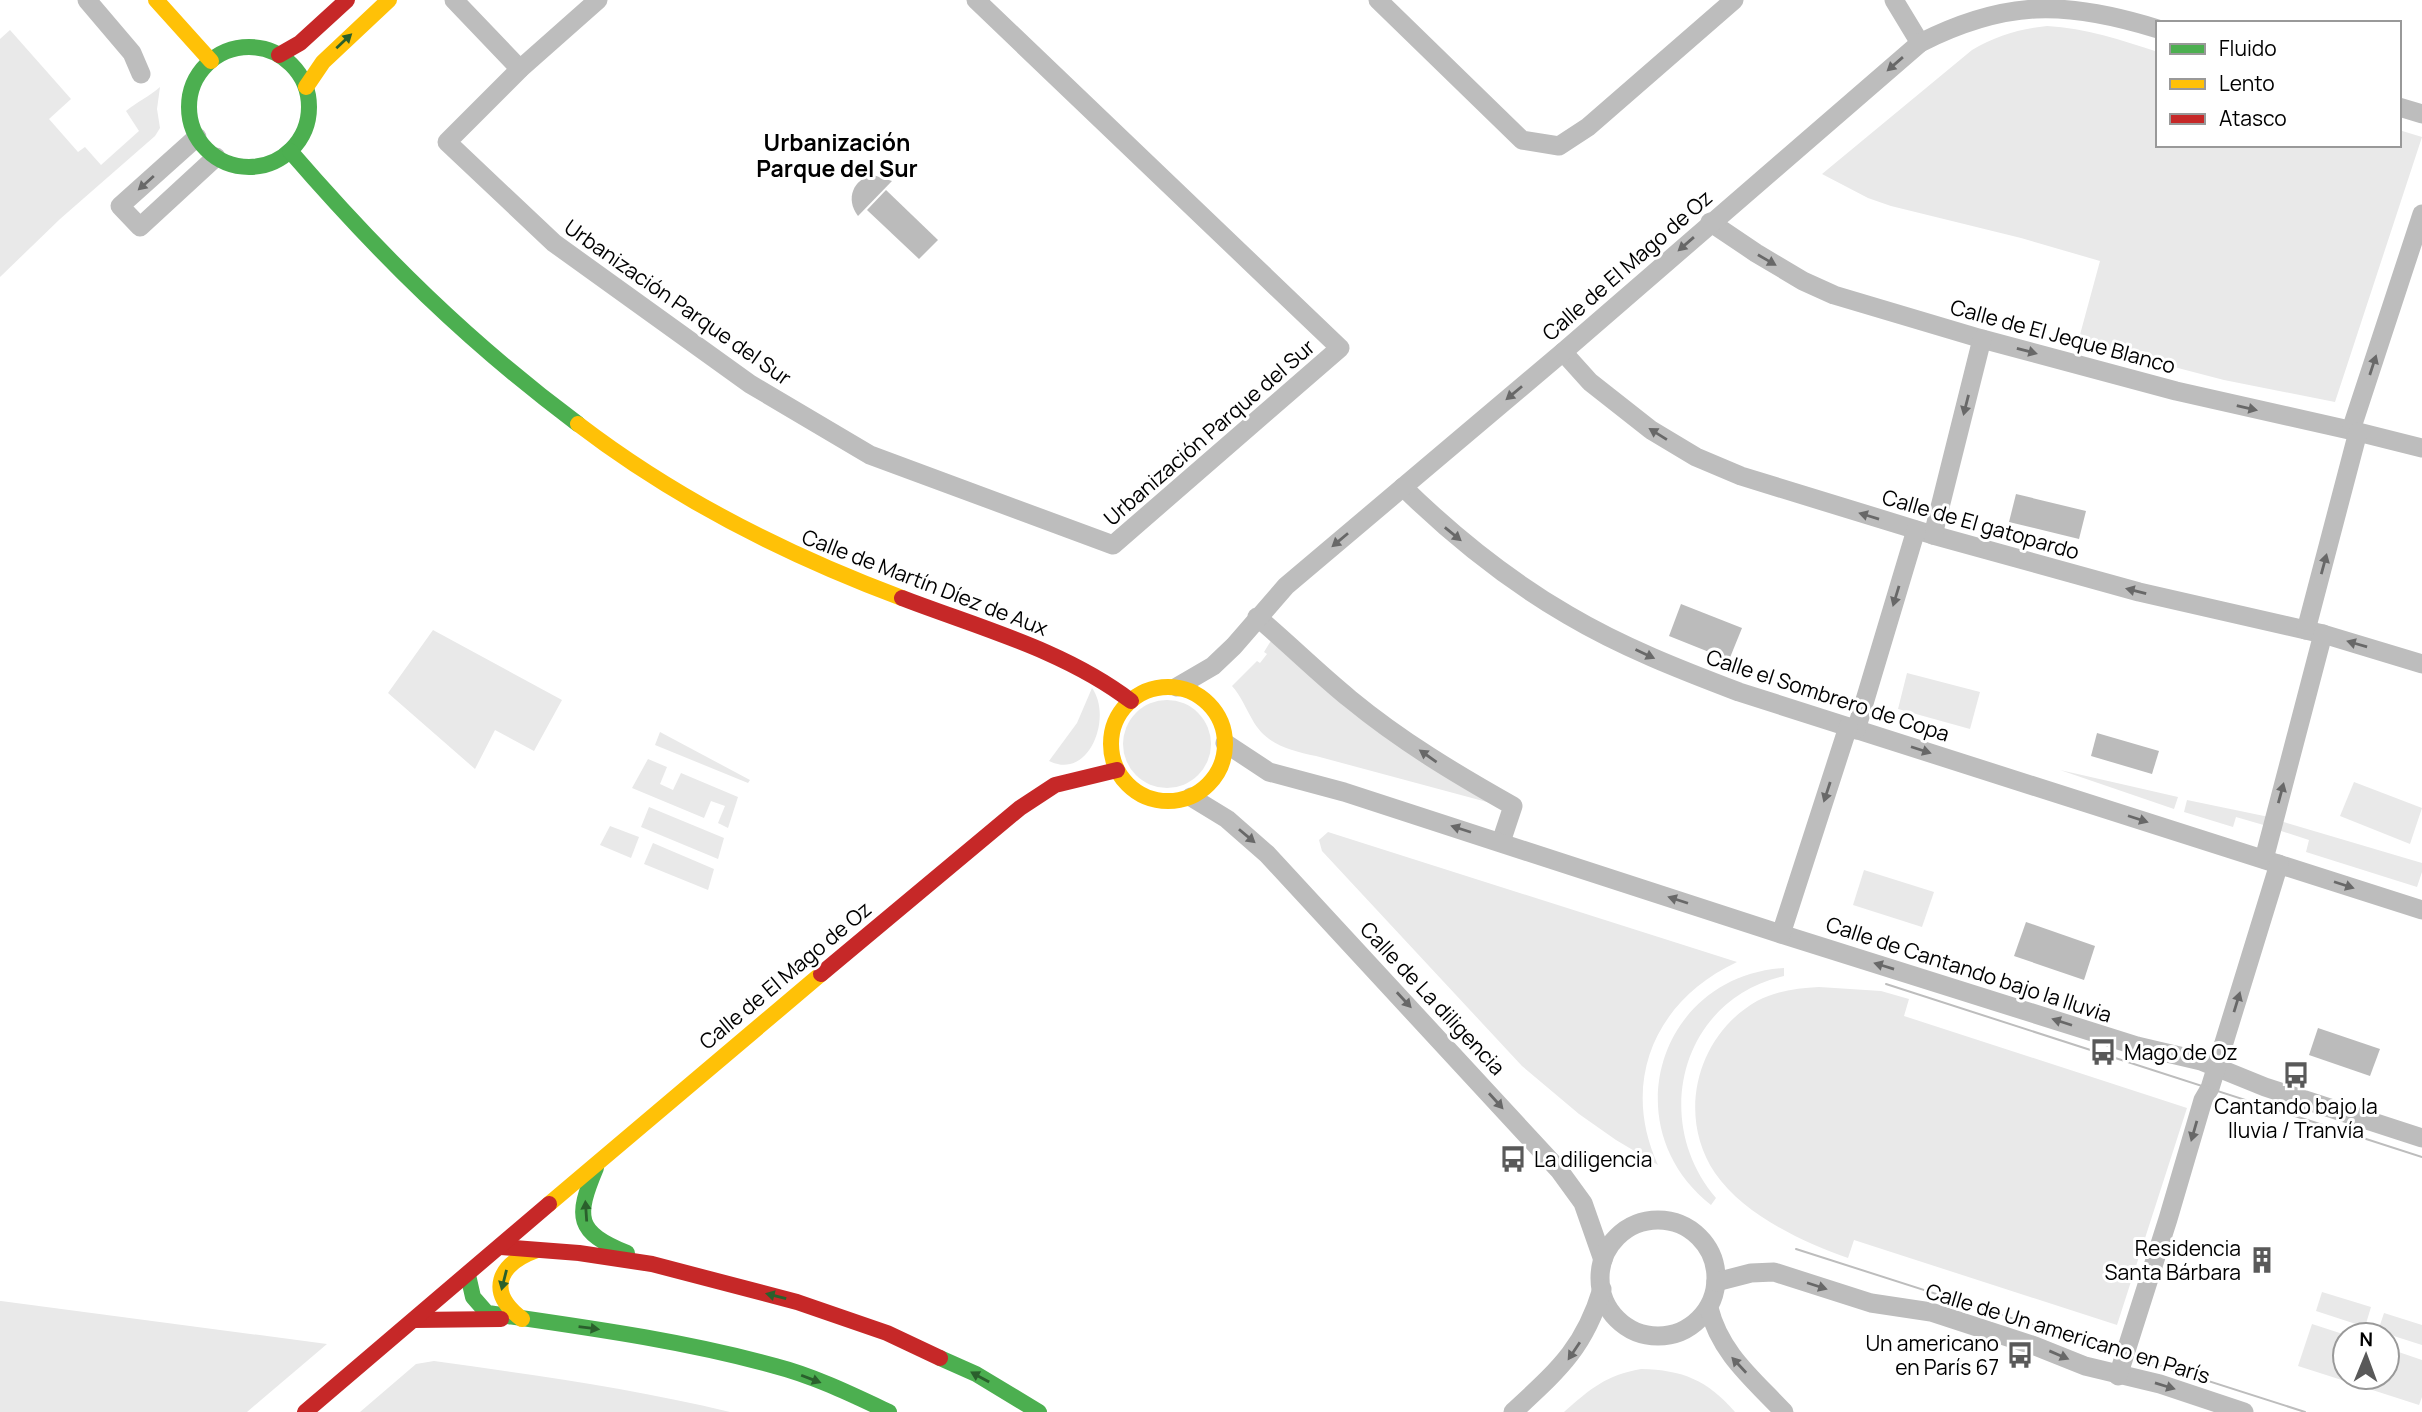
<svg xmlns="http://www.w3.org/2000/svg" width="2422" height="1412" viewBox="0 0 2422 1412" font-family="Manrope,sans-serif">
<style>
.green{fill:#e9e9e9}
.water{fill:#bbb}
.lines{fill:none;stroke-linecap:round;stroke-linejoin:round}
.street{stroke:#bdbdbd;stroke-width:19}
.fast{stroke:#4caf50;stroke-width:16}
.slow{stroke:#ffc107;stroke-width:16}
.jam{stroke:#c62828;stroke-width:16}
.tram{stroke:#bdbdbd;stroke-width:2}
.oneway{fill:#2a602c}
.oneway2{fill:#686868}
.labels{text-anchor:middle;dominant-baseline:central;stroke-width:6;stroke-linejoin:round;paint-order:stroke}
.street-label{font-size:21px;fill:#000;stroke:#fff}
.poi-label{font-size:21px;fill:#000;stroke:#fff;text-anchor:start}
.neighbourhood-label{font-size:23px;font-weight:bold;fill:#000;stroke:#fff}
</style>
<rect width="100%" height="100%" fill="#fff"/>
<!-- green -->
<g class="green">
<path d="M2047,26C2086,28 2121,40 2158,52V145H2399V130L2422,137L2335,402L2224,380L2078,342L2100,261L2021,238L1891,206L1868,198L1822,174L1972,50C1996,36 2019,29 2047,26Z"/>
<path d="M10,30L71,99L49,119L78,152L85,147L101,165L139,131L126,111C137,102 150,96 160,87L157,109L160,128L155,136L60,219L0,277V39Z"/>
<polygon points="433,630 562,700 534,751 495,730 475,769 388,693"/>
<path d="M1272,639L1498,805L1316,756C1289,750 1266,745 1252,719C1245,707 1241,696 1232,686L1257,661L1260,663L1267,654L1264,652Z"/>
<polygon points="1907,673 1980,692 1970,729 1898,709"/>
<path d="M1092,688C1113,717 1089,781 1049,761L1077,723Z"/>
<circle cx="1167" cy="744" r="44"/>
<polygon points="660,732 750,780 748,783 655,745"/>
<polygon points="648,759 667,767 660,784 673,790 681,773 738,797 728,828 718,823 725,806 711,801 704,818 632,788"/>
<polygon points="2060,770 2178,797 2174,809"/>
<polygon points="2354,782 2422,808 2410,844 2340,816"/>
<polygon points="2187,800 2269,817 2267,826 2236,817 2233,827 2184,812"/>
<polygon points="649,807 724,838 718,859 641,827"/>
<polygon points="2280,821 2422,863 2422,872 2417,887 2306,852 2309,840 2278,830"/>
<polygon points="610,826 639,837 631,858 600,845"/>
<path d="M1328,832L1737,962C1655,1000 1620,1082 1658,1165L1616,1140L1579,1114L1522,1066L1322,851L1319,840Z"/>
<polygon points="653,843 714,869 708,890 644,864"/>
<polygon points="1864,870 1934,892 1922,927 1853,905"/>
<path d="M1784,968V976C1681,999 1650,1121 1716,1198L1711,1205C1613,1128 1658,976 1784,968Z"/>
<path d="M1819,987L1881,991L1909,999L1904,1016L2187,1108L2117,1325L1854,1240L1848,1258C1802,1242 1743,1214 1715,1173C1676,1115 1697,1035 1757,1001C1776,991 1797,988 1819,987Z"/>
<polygon points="2322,1292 2371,1307 2365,1327 2316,1311"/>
<polygon points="0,1301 1,1301 327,1344 247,1412 0,1412"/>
<polygon points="2384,1313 2422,1325 2422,1345 2378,1331"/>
<polygon points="2312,1324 2346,1335 2345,1377 2349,1377 2348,1382 2298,1366"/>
<polygon points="2387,1348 2422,1360 2422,1397 2419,1405 2360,1386 2363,1377 2387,1377"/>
<path d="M434,1361C534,1375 632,1388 730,1412H360L416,1364Z"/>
<path d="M1641,1369C1683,1370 1707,1380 1735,1412H1564C1590,1389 1606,1375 1641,1369Z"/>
</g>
<!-- water -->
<g class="water">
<path d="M873,175L892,181L858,216C845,199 853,179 873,175Z"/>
<polygon points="886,190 938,240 919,259 867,210"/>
<polygon points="2016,494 2086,511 2079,539 2009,522"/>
<polygon points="1681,604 1742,628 1729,660 1669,636"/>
<polygon points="2097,733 2159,751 2152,774 2091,756"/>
<polygon points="2026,922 2095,946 2084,980 2014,956"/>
<polygon points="2318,1028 2380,1049 2370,1076 2309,1055"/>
</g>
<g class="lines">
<!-- street -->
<g class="street">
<polyline points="87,0 132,53 141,74"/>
<polyline points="454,0 520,69"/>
<polyline points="598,0 520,69 447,142 554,243 750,384 870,455 1113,545 1340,348 976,0"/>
<polyline points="1378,0 1522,140 1559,146 1588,127 1734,0"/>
<polyline points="1894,0 1920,43"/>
<polyline points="2399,107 2422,114"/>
<polyline points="197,137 120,206 140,227 216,157"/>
<polyline points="1710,222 1756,253 1803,281 1834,295 1982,339 2176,391 2358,432 2422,448"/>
<polyline points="1563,352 1590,382 1651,430 1696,457 1741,476 1933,535 2139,592 2323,634 2422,664"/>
<polyline points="2351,430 2422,214"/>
<path d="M1403,487C1453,536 1508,580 1568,615C1622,647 1681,670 1739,692L2422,910"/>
<polyline points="1933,535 1982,339"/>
<path d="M1257,617C1289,644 1318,673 1350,699C1401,741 1456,774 1513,806L1501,842"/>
<polyline points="2306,630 2358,432"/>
<path d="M1177,687L1213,666L1234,646L1286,586L1563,352L1920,43C2005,0 2065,0 2158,29"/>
<polyline points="1856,730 1916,530"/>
<polyline points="1225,743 1269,772 1344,792 1781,934 2137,1046 2201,1061 2265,1087 2422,1138"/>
<polyline points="1191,797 1227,819 1267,854 1559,1170 1583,1203 1603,1260"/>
<polyline points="2264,859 2323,634"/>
<polyline points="1781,934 1848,727"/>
<circle cx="1658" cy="1278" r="58"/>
<polyline points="1716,1282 1751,1273 1774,1272 1871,1303 1931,1312 2035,1346 2085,1366 2160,1384 2244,1412"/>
<path d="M1709,1308C1720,1353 1753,1379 1784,1412"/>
<polyline points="2118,1376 2168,1219 2203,1100 2210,1088 2279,864"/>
<path d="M1513,1412C1557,1371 1584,1349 1602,1289"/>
</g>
<!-- fast -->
<g class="fast">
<circle cx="249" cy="107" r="60"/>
<path d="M290,151C380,255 468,342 578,424"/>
<path d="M596,1168C575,1218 576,1232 627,1253"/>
<path d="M468,1275L473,1297L487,1313C583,1327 681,1340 775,1366C814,1376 853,1395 889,1412"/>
<polyline points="940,1358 976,1374 1039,1412"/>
</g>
<!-- slow -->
<g class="slow">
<polyline points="156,0 211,61"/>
<polyline points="306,87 323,62 389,0"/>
<path d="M578,424C676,499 787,555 902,598"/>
<circle cx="1168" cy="744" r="57"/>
<polyline points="549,1204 821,974"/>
<path d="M522,1319C486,1292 498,1264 537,1250"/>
</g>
<!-- jam -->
<g class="jam">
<polyline points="279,55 300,43 347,0"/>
<path d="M902,598C980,628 1064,650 1131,701"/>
<polyline points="821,974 1020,808 1055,785 1117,770"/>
<polyline points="501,1247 579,1253 652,1264 797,1302 887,1333 940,1358"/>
<polyline points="414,1320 501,1319"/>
<polyline points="305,1412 549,1204"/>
</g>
<!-- tram -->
<g class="tram">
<polyline points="1886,984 2422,1157"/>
<polyline points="1796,1249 2305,1412"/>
</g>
</g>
<!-- one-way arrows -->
<defs><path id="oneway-solid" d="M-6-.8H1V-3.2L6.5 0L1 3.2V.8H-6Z" transform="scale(1.75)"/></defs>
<g class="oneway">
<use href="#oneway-solid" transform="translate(344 41) rotate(-43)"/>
<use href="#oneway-solid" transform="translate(586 1211) rotate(-94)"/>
<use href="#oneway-solid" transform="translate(504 1280) rotate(104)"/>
<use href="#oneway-solid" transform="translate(776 1296) rotate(-166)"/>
<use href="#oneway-solid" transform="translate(589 1328) rotate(7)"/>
<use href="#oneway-solid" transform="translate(980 1377) rotate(-151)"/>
<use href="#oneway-solid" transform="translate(811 1379) rotate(21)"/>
</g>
<g class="oneway2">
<use href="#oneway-solid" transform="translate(1895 64) rotate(139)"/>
<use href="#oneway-solid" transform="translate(146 183) rotate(138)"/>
<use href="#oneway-solid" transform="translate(1686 244) rotate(139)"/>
<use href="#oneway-solid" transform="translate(1767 260) rotate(30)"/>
<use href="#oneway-solid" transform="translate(2027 351) rotate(15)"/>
<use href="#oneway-solid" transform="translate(2373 365) rotate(-72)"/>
<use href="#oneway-solid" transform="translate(1514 393) rotate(140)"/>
<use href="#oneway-solid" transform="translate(1966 405) rotate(104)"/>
<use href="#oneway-solid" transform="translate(2247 408) rotate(13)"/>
<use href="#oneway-solid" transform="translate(1658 434) rotate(-148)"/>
<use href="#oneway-solid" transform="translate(1869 516) rotate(-163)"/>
<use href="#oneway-solid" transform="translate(1453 534) rotate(39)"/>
<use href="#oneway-solid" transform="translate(1340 540) rotate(140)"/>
<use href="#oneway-solid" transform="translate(2324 564) rotate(-75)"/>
<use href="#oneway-solid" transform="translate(2136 591) rotate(-166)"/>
<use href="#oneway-solid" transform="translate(1896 596) rotate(107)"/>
<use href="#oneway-solid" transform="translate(2357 644) rotate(-164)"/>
<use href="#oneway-solid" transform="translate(1645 654) rotate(25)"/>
<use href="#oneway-solid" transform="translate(1921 750) rotate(18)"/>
<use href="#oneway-solid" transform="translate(1428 756) rotate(-145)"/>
<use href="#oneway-solid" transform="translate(1827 792) rotate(108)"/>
<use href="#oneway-solid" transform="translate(2281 793) rotate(-75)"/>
<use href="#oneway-solid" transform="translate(2138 819) rotate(18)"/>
<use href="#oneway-solid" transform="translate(1461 829) rotate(-162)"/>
<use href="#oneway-solid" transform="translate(1247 836) rotate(40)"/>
<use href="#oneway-solid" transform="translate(2344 885) rotate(18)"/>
<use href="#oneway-solid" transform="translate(1678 900) rotate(-162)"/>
<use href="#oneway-solid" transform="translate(1884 966) rotate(-163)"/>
<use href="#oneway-solid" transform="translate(1404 1000) rotate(47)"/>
<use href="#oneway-solid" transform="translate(2237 1002) rotate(-73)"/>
<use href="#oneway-solid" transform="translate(2062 1022) rotate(-162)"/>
<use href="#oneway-solid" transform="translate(1496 1101) rotate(48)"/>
<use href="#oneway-solid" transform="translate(2194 1131) rotate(106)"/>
<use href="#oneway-solid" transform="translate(1817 1286) rotate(18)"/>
<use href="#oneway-solid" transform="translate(1574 1351) rotate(124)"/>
<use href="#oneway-solid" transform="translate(2059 1355) rotate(23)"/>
<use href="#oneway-solid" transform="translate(1739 1365) rotate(-133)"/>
<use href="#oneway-solid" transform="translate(2165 1386) rotate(17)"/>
</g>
<!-- icons -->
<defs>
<symbol id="bus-bare" viewBox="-9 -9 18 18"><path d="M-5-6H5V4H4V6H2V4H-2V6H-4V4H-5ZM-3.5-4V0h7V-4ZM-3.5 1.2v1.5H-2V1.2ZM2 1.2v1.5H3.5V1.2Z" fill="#595959" stroke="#fff" stroke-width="2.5" paint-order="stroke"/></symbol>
<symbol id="building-bare" viewBox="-9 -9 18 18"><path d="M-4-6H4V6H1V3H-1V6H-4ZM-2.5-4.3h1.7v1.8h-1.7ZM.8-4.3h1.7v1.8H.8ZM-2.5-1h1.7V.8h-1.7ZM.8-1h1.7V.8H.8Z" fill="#595959" stroke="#fff" stroke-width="2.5" paint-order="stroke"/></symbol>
</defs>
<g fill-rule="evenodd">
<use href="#bus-bare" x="2084" y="1033" width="38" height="38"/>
<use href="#bus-bare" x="2277" y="1056" width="38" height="38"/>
<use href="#bus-bare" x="1494" y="1140" width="38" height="38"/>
<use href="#building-bare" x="2243" y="1241" width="38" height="38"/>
<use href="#bus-bare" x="2001" y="1336" width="38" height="38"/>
</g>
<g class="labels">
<!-- street labels -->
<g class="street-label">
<text transform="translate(1627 265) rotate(-41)">Calle de El Mago de Oz</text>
<text transform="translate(678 302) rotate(35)">Urbanización Parque del Sur</text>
<text transform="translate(2063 336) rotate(15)">Calle de El Jeque Blanco</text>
<text transform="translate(1209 432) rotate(-41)">Urbanización Parque del Sur</text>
<text transform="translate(1981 524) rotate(16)">Calle de El gatopardo</text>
<text transform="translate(925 582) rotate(21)">Calle de Martín Díez de Aux</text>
<text transform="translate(1828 695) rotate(18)">Calle el Sombrero de Copa</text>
<text transform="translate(1969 969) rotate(18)">Calle de Cantando bajo la lluvia</text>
<text transform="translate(785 975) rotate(-40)">Calle de El Mago de Oz</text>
<text transform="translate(1433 998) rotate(47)">Calle de La diligencia</text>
<text transform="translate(2068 1333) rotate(17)">Calle de Un americano en París</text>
</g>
<!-- poi labels -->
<g class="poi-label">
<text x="2124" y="1052">Mago de Oz</text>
<text x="2296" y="1106" text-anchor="middle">Cantando bajo la<tspan x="2296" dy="24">lluvia / Tranvía</tspan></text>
<text x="1534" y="1159">La diligencia</text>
<text x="2241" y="1248" text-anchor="end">Residencia<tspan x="2241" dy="24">Santa Bárbara</tspan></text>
<text x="1999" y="1343" text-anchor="end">Un americano<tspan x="1999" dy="24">en París 67</tspan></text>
</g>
<!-- neighbourhood labels -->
<g class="neighbourhood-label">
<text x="837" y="142">Urbanización<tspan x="837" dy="26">Parque del Sur</tspan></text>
</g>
</g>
<!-- legend -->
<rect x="2156" y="21" width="245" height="126" fill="#ffffff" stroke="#999999" stroke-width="2"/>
<rect x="2170" y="44" width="35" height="10" fill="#4caf50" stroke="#999999" stroke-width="2"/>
<text x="2219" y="56" font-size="21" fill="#000000">Fluido</text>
<rect x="2170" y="79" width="35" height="10" fill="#ffc107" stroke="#999999" stroke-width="2"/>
<text x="2219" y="91" font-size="21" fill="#000000">Lento</text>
<rect x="2170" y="114" width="35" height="10" fill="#c62828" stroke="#999999" stroke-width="2"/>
<text x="2219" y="126" font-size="21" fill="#000000">Atasco</text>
<!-- north arrow -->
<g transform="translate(2366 1356) rotate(1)"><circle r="33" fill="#ffffff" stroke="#999999" stroke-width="2"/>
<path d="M0-5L12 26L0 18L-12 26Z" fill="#595959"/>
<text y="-10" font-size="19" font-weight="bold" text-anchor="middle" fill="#000000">N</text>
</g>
</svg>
